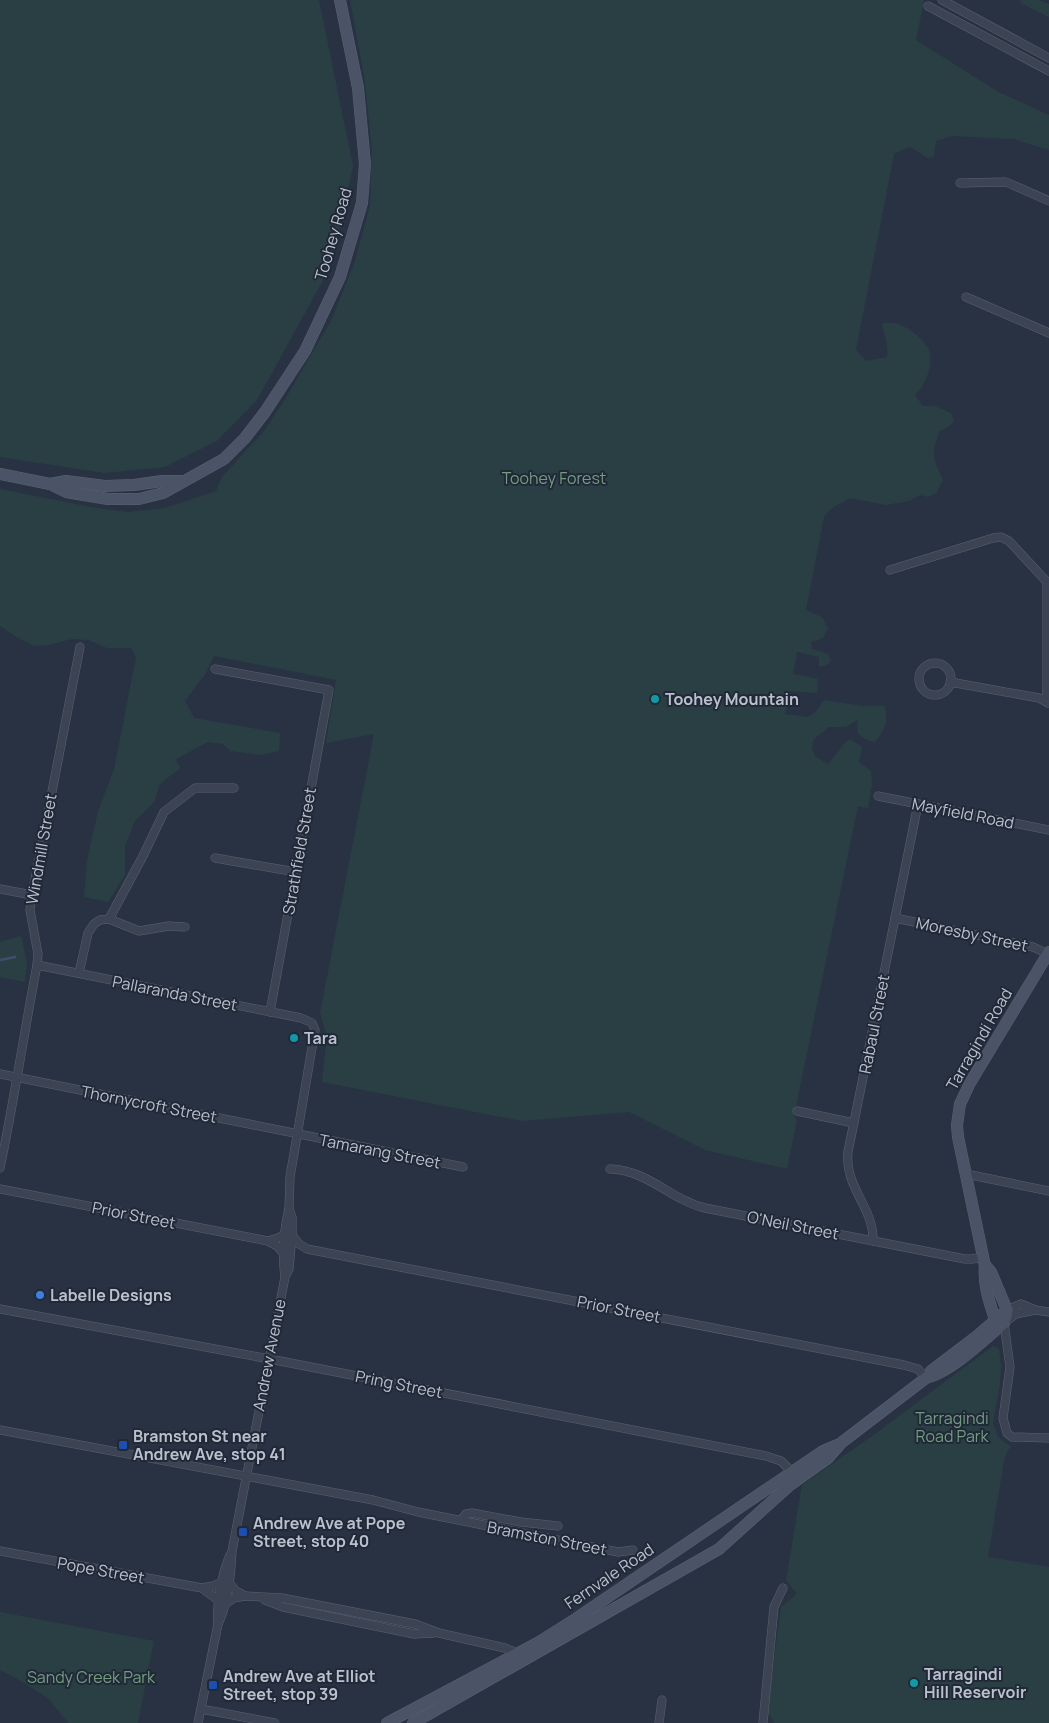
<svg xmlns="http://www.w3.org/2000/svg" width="1049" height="1723" viewBox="0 0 1049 1723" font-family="Manrope,sans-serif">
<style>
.green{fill:#2a3f44}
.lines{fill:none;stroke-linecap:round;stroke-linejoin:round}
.stream{stroke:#3f4e6c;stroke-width:2.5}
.street-casing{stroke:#5b6270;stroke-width:9}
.secondary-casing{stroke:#5b6270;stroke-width:12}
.street{stroke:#3c4453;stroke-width:8}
.secondary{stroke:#4b5366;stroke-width:11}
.culture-dot{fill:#0f9aa8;stroke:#212938;stroke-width:2}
.shop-dot{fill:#3f7fe0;stroke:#212938;stroke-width:2}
.transit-dot{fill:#1a4fb4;stroke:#212938;stroke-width:2}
.labels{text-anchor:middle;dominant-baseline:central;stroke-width:4;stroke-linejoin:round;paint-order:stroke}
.street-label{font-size:16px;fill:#bac0cc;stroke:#212938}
.park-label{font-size:16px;fill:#729d7f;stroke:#212938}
.poi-label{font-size:16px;font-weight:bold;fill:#bac0cc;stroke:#212938;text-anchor:start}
</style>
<rect width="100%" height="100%" fill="#283243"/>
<!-- green -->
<g class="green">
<polygon points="0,0 319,0 353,166 332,264 257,400 217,441 165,467 104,473 0,457"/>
<path d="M350,0H924L916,40L997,91L1049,115V150L1014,139L952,136L936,141L934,156L928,158L910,147L894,154L856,350L866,361L887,357C889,347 884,334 882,323C887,323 894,322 898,324C908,327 920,337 926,345C937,358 926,385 915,395L923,406H935L951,413L954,422L947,428L940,431C930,454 933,458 943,480L936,493L928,497L920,495L909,501L886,505L850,498L832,508L824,517L806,610L822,617L828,629L823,638L811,642L812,649L828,654L831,662L825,666H819V657L797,652L793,674L818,679L817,693L790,691L785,714L808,717L816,711L824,700L863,706H885C888,724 886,728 875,742L867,740L858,734L857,720L846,727H829L814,739L812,748L816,757L828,764L844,744L850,739L862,747L859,762L871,771L872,785L868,808L858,806L794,1116L797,1120L787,1169L705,1150L629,1112L522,1121L322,1082L327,1036L320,1013L374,734L326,743L336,680L214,656L206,673L185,701L194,718L280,733L279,751L261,755L230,751L223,744L208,742L176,759L180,768L160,784L154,802L135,821L125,846V875L108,902L84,897L87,861L98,811L114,769L136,658L131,648H107L88,640L72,639L48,645L35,646L20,639L0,626V489L96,508L128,512L165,508L216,491L222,477L264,431L284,401L331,321L354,264L370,206L372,149L364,76Z"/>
<polygon points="1020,0 1038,0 1049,4 1049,17 1021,3"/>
<polygon points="21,936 27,963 25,982 0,977 0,942"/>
<polygon points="993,1346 999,1349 1001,1366 1000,1384 993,1423 999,1438 1011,1447 1008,1450 1004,1461 988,1557 1049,1567 1049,1723 775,1723 767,1712 781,1607 797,1594 786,1580 802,1485 875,1434"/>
<polygon points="0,1612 154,1641 138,1723 68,1723 49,1699 21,1681 0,1670"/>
</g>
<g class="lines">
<!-- stream -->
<polyline class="stream" points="0,960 15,957"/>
<defs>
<g id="street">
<polyline points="942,0 1049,58"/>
<polyline points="928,6 1049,71"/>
<polyline points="960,183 1006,182 1049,201"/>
<polyline points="966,297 1049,333"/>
<polyline points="890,570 993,538 1001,537 1009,541 1047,582 1047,685 1046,701"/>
<circle cx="935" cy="679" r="16"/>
<polyline points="215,669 329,690 270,1012"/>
<polyline points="950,682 1039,698 1048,703"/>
<polyline points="878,796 1049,830"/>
<polyline points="215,858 296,872"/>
<polyline points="0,889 32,895"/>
<polyline points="895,918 1033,947 1048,954"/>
<polyline points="109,919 143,856 164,812 195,788 234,788"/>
<path d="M37,965L301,1018L312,1023L315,1030L290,1177L289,1209L292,1217V1235L289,1269L285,1277L232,1551C231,1575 228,1603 218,1624L198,1723"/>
<polyline points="79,973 88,933 94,924 100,920 109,919 139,931 169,926 185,927"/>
<polyline points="0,1074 463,1167"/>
<polyline points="797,1111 854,1123"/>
<path d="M0,1168C14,1101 24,1033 37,965L38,954L30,910L32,895L80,647"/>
<path d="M610,1169C648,1170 671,1200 705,1208L965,1259H972L983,1257"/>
<polyline points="966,1174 1049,1191"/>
<polyline points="0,1189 268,1241 277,1246 284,1254"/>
<polyline points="292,1235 299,1244 307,1249 904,1365 918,1369 926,1378"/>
<polyline points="268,1241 278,1238 286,1234"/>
<path d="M873,1241C874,1207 844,1187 848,1152L918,804"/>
<path d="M285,1276C282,1258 284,1227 289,1209"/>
<polyline points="0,1309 280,1361 766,1456 781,1461 792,1472"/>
<polyline points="1007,1310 1021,1304 1035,1310 1049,1312"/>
<polyline points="1035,1310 1016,1314 1004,1323 1010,1367 1003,1418 1007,1433 1012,1437 1049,1438"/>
<polyline points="0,1430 373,1500 418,1512 618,1552 633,1550"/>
<polyline points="461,1520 466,1514 472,1513 521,1522 558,1526"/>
<polyline points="0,1551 202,1588 213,1586 222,1582"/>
<polyline points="229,1583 236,1591 245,1596"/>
<polyline points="202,1588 219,1601"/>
<polyline points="265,1600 283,1607 414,1634 434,1633"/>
<polyline points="225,1604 234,1598 245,1596 282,1598 415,1624 439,1633 505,1648 512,1651 517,1659"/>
<path d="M218,1624C216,1605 222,1573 230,1555"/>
<polyline points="201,1709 275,1723"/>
<polyline points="659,1723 662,1700"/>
<polyline points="763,1723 774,1607 783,1588"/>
</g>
<g id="secondary">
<polyline points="0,474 50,484 66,492 108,499 139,499 163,493 224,459 245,438 265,412 305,351 340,277 362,203 365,164 358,88 340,0"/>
<polyline points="50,484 66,481 105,486 134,485 162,481 182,481"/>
<polyline points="986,1266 991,1272 1007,1310 1006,1317"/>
<path d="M1004,1323L995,1319C989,1302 983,1283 985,1266L958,1137L957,1125L960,1104L970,1083L1049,952"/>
<polyline points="929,1375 931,1371 977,1336 1007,1310"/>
<polyline points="387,1723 539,1642 577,1618 823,1451 837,1445"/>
<path d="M413,1723L719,1549L790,1485L828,1458L841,1443L926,1378C951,1372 984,1340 1004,1323"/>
</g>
</defs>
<!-- street casing -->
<use href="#street" class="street-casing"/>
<!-- secondary casing -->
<use href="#secondary" class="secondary-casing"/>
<!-- street -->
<use href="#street" class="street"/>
<!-- secondary -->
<use href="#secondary" class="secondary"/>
</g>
<!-- markers -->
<g class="culture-dot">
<circle cx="655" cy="699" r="5"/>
<circle cx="294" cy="1038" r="5"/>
<circle cx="914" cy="1683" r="5"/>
</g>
<circle class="shop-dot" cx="40" cy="1295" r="5"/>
<g class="transit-dot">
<rect x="118" y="1440" width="10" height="10" rx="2.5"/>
<rect x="238" y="1527" width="10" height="10" rx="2.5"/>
<rect x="208" y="1680" width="10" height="10" rx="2.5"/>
</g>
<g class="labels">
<!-- street labels -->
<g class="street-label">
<text transform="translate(333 234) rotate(-74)">Toohey Road</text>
<text transform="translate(963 813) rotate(11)">Mayfield Road</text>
<text transform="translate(41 849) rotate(-80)">Windmill Street</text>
<text transform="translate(299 851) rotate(-80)">Strathfield Street</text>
<text transform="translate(972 934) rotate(12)">Moresby Street</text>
<text transform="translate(175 993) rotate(11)">Pallaranda Street</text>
<text transform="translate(874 1024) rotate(-79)">Rabaul Street</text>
<text transform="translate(979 1039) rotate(-60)">Tarragindi Road</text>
<text transform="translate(149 1104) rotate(11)">Thornycroft Street</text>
<text transform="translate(380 1151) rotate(11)">Tamarang Street</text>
<text transform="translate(134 1215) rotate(11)">Prior Street</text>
<text transform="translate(793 1225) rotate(11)">O'Neil Street</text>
<text transform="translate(619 1309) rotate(11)">Prior Street</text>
<text transform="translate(269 1355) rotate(-79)">Andrew Avenue</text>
<text transform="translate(399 1384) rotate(11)">Pring Street</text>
<text transform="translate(547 1538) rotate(11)">Bramston Street</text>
<text transform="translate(101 1570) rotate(10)">Pope Street</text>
<text transform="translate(609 1576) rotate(-34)">Fernvale Road</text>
</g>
<!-- park labels -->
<g class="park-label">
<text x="554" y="478">Toohey Forest</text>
<text x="952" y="1418">Tarragindi<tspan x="952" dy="18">Road Park</tspan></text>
<text x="91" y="1677">Sandy Creek Park</text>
</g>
<!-- poi labels -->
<g class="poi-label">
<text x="665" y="699">Toohey Mountain</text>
<text x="304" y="1038">Tara</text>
<text x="50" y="1295">Labelle Designs</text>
<text x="133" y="1436">Bramston St near<tspan x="133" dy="18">Andrew Ave, stop 41</tspan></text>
<text x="253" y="1523">Andrew Ave at Pope<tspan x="253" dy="18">Street, stop 40</tspan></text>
<text x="924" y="1674">Tarragindi<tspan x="924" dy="18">Hill Reservoir</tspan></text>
<text x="223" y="1676">Andrew Ave at Elliot<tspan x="223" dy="18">Street, stop 39</tspan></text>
</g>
</g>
</svg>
